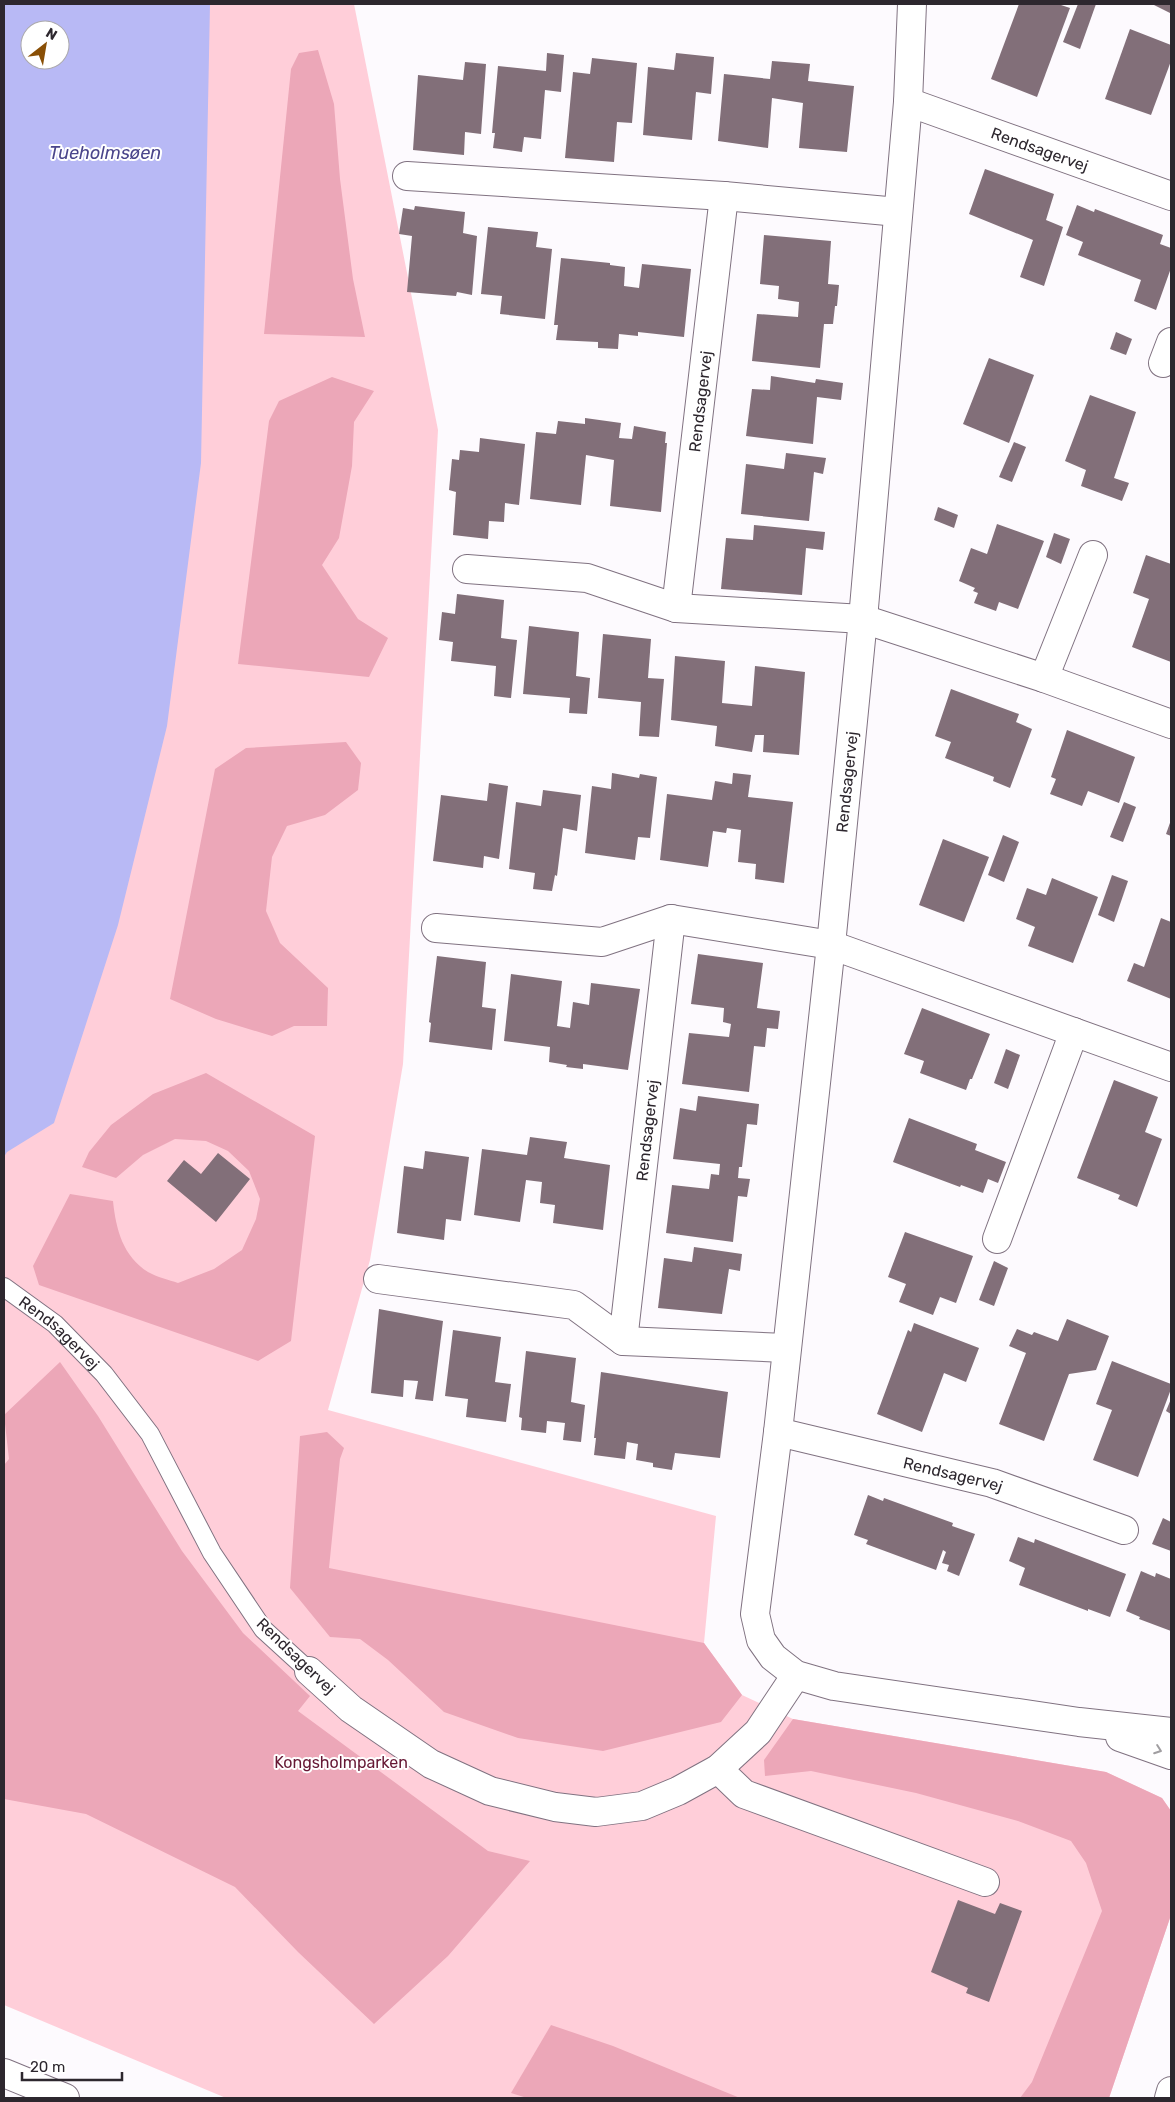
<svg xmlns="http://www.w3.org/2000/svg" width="1175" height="2102" viewBox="0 0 1175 2102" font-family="Rubik,sans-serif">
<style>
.green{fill:#ffced9;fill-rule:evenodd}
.forest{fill:#eca7b8}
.water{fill:#b8b9f5;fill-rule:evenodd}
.building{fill:#826f79}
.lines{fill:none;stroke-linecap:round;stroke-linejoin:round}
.lane-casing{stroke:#807281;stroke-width:20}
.street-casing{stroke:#807281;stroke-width:30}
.secondary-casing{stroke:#807281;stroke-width:30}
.highway-casing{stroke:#807281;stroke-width:30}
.lane{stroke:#fff;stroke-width:18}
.street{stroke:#fff;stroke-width:28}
.secondary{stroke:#fff;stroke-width:28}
.highway{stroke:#fff;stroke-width:28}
.oneway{stroke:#a09ea1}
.labels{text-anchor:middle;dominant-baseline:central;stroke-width:4;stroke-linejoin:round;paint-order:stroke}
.street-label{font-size:16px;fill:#2d272e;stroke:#fff}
.park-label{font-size:16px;fill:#661734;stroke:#fff}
.water-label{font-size:18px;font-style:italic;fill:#4a458b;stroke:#fff}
</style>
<rect width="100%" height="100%" fill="#fdfafe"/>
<!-- green -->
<path class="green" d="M4,4H354L438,430L403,1064L370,1260L328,1410L716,1516L704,1643L742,1695L793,1719L1106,1772L1162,1798L1171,1811V1915L1109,2098H226L4,2005ZM30,30H60V60H30Z"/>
<!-- forest -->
<g class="forest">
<polygon points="318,50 334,104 340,179 353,279 365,337 264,334 291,69 299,53"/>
<polygon points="332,377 374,391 354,422 352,466 339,538 322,565 358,619 388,638 369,677 238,664 269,421 279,401"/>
<polygon points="346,742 361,763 358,790 325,815 287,826 272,857 266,911 280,943 328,988 327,1026 294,1026 272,1036 216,1019 170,999 215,769 246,748"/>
<path d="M206,1073L315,1136L291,1341L258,1361L39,1285L33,1266L70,1194L113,1201C116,1230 123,1256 148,1272C157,1277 169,1280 178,1283L214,1269L242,1250L256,1219L260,1199L249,1171L228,1151L206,1141L175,1139L143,1155L116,1178L82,1167L89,1152L111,1125L153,1094Z"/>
<polygon points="60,1362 98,1416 182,1551 243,1633 310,1696 298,1711 488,1851 530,1861 448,1956 374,2024 298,1952 235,1887 86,1814 4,1799 4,1465 9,1459 4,1415"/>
<polygon points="327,1432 344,1448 340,1459 329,1568 704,1643 742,1695 721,1722 603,1751 518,1738 444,1712 388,1660 360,1639 330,1637 290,1588 300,1436"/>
<polygon points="793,1719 1106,1772 1162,1798 1171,1811 1171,1915 1109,2098 1020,2098 1032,2082 1102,1911 1086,1863 1071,1841 1018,1821 916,1793 811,1771 765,1776 764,1760"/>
<polygon points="551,2025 613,2046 740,2098 527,2098 511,2093"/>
</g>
<!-- water -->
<path class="water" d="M4,4H210L201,463L167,726L118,925L54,1123L7,1152L4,1157ZM30,30H60V60H30Z"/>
<!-- building -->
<g class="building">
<polygon points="1019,4 1058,4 1070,8 1037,97 991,79"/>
<polygon points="1078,4 1096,4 1080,49 1063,42"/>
<polygon points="1152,4 1171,4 1170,13"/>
<polygon points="1130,29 1171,45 1171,61 1151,115 1105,99"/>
<polygon points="547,53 564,55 561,92 545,90 541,139 524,137 522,152 493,148 495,133 492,133 498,66 546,71"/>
<polygon points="676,53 714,57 711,94 696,92 692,140 643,135 648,67 674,70"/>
<polygon points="592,58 637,63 632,123 617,122 614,162 565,158 573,72 590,74"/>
<polygon points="772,61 810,64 808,81 854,86 847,152 799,148 803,103 772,98 768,148 718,141 724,74 770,79"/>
<polygon points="465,62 486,64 481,134 465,132 464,155 413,150 418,75 463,80"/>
<polygon points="985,169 1054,194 1046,220 1063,227 1044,286 1020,277 1033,240 969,214"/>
<polygon points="1077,205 1094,212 1095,209 1163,235 1160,244 1171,248 1171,268 1156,310 1134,301 1141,280 1078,255 1083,242 1066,235"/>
<polygon points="415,206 465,212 463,233 477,236 472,295 457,292 456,296 407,292 412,236 399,234 403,208 414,210"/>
<polygon points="488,227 538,232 536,247 552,249 545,319 500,314 502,296 481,294"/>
<polygon points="764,235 831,241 828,284 839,285 837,306 835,306 833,324 824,324 820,368 752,361 757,314 798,317 799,302 778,299 779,286 760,284"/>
<polygon points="561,258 610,263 610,265 625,267 624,286 639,288 642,264 691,269 684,337 638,332 638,336 619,334 618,349 598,348 598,342 556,340 558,325 554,325"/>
<polygon points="1116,332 1132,339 1126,355 1110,349"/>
<polygon points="989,358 1034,375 1009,443 963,424"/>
<polygon points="771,376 815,383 816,379 843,383 841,400 817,397 813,444 746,436 752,389 770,390"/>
<polygon points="1090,395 1136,412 1114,478 1129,483 1122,501 1081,486 1086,470 1065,461"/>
<polygon points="585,418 621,423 619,438 632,439 634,426 666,432 665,443 667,443 661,512 610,506 614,460 586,455 581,505 530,499 536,432 556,434 558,421 585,424"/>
<polygon points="480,438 525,444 519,505 505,503 504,522 489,521 488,539 453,535 456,492 449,490 452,459 459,460 460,450 479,452"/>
<polygon points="1014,442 1026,447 1012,482 999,477"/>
<polygon points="786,453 826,458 823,474 814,472 809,521 741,514 746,464 784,469"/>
<polygon points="938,507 958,515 954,528 934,520"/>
<polygon points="997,524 1044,541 1018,609 999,602 996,611 974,603 978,593 973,591 975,588 959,581 971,548 987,554"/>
<polygon points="754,525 825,532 823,550 806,548 802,595 721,589 726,538 753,540"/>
<polygon points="1054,533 1070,539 1061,564 1046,557"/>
<polygon points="1146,555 1171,564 1171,662 1132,647 1149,599 1133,593"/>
<polygon points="457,594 504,600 501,638 517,640 511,698 494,696 496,666 451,661 453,642 439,640 442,612 455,614"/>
<polygon points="529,626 579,632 576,676 590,678 587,714 569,713 570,698 523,694"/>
<polygon points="603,634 651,639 648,678 664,679 659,737 639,736 641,702 598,698"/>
<polygon points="675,656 725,661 722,703 752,706 755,666 805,672 799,755 763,752 764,735 755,735 752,752 715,746 717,726 671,720"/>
<polygon points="951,689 1019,714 1016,722 1032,729 1010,788 993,781 994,777 945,758 951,742 935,736"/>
<polygon points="1067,730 1135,757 1119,803 1088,791 1082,806 1050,794 1056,779 1051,777"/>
<polygon points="612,773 639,778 640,774 657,777 650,838 638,837 635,860 585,853 592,786 611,789"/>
<polygon points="733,773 751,775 748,797 793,802 784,883 755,879 756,864 738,862 741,830 727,828 726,833 713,831 708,867 660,860 667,794 712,800 715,781 732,784"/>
<polygon points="489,783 508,786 499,859 484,856 483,868 433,861 441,795 487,801"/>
<polygon points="543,790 581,795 577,831 563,828 557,876 555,875 552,891 533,889 535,873 509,869 516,802 541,806"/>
<polygon points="1124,802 1136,807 1123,842 1110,837"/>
<polygon points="1171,820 1171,836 1166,834"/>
<polygon points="1003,835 1019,842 1004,882 988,875"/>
<polygon points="943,839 989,857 964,922 919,905"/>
<polygon points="1112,875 1128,881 1114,922 1098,915"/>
<polygon points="1052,878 1098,897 1073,963 1028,946 1035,927 1016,919 1027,888 1046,895"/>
<polygon points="1161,918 1171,922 1171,999 1127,981 1134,963 1144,967"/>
<polygon points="698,954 763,963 757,1008 780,1011 778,1029 767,1028 765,1047 754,1046 749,1092 682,1084 689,1033 729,1037 731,1024 723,1022 724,1008 691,1004"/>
<polygon points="437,956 486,962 482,1007 496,1009 492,1050 429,1042 431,1023 429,1022"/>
<polygon points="511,974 562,981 557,1026 570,1028 573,1002 589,1005 591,983 640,989 628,1070 583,1064 583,1069 566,1067 567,1065 549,1062 550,1047 504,1041"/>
<polygon points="922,1008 990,1034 972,1079 970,1079 966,1090 920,1073 924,1061 904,1054"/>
<polygon points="1006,1049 1020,1055 1008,1089 994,1083"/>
<polygon points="1114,1080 1158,1097 1145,1132 1162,1139 1137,1207 1118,1199 1120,1195 1077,1178"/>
<polygon points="698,1096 759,1104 757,1125 747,1124 742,1167 739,1167 738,1178 750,1179 747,1197 738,1196 733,1242 666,1233 672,1185 709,1189 711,1174 719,1175 720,1164 673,1159 680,1108 696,1111"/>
<polygon points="909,1118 977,1144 975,1150 1006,1162 998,1183 988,1179 983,1193 961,1185 960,1187 893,1162"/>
<polygon points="530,1137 567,1142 564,1158 610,1165 603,1230 553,1223 555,1205 540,1203 542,1182 526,1180 520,1222 474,1215 482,1149 527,1155"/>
<polygon points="425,1151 469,1157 461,1221 446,1219 444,1240 397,1233 404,1166 423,1169"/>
<polygon points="218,1153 250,1179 216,1222 167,1181 184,1160 201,1174"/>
<polygon points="905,1232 973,1256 956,1303 940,1297 933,1315 899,1302 906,1284 888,1277"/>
<polygon points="694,1247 742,1254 740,1271 729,1269 722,1314 658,1308 664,1258 692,1262"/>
<polygon points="994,1261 1008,1268 994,1306 979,1300"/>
<polygon points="379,1309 443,1321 433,1401 415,1399 418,1381 404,1380 403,1397 371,1393"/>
<polygon points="1067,1319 1109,1336 1096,1370 1069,1374 1044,1441 999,1424 1026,1353 1009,1346 1017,1329 1032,1335 1034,1332 1058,1341"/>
<polygon points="914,1323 979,1348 966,1382 944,1373 922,1432 877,1414 908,1330 911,1332"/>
<polygon points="453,1330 501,1337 495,1382 511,1384 506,1422 466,1417 468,1399 445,1396"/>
<polygon points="526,1351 576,1358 571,1402 585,1405 581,1442 563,1440 565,1423 547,1421 546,1433 521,1430 522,1418 519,1417"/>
<polygon points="1112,1361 1171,1384 1171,1389 1138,1477 1093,1460 1112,1410 1096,1404"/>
<polygon points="601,1372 728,1392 720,1458 675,1453 672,1470 653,1467 653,1463 636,1460 638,1444 627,1442 625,1459 594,1455 596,1438 594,1438"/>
<polygon points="1171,1399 1171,1414 1166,1411"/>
<polygon points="868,1495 883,1501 884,1498 953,1523 952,1526 975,1534 959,1576 947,1571 949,1565 942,1563 946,1552 943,1550 936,1570 866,1544 868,1540 854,1535"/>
<polygon points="1163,1518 1171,1522 1171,1551 1152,1544"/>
<polygon points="1018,1537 1034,1543 1035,1539 1126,1574 1110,1617 1088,1609 1088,1611 1019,1585 1025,1568 1009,1561"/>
<polygon points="1141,1571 1155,1577 1156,1573 1171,1579 1171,1631 1139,1619 1140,1617 1126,1611"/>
<polygon points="958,1900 995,1914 1000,1903 1022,1911 989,2002 966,1993 968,1988 931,1972"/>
</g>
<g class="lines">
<defs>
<g id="lane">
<path id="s1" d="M4,1287L55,1324L104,1374L150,1434L212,1553L263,1629L309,1671"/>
</g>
<g id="street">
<polyline points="912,4 908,102 863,619 831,945 778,1432 755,1614 761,1640 773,1657 796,1675 834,1686 1079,1722 1171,1732"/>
<path id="s2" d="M908,102L1171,196"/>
<polyline points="407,176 724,196 898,212"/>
<polyline points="1163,363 1171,342"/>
<polyline points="467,569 587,578 676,608 863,619 1044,678 1171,724"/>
<path id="s3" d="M676,608L724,196"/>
<polyline points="1044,678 1093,555"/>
<polyline points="436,928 602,942 671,919 831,945 1171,1067"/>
<polyline points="997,1239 1074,1032"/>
<polyline points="378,1279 574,1305 623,1341 786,1348"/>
<path id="s4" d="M623,1341L671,919"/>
<path id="s5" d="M778,1432L992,1483L1124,1530"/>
<polyline points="309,1671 351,1709 431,1764 490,1791 555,1807 596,1812 642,1806 678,1791 718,1769 758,1732 796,1675"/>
<polyline points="1120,1737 1171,1755"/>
<polyline points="718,1769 744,1794 985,1882"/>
</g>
<polyline id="secondary" points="1169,2098 1171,2091"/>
<polyline id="highway" points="4,2073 65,2098"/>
</defs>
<!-- lane casing -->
<use href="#lane" class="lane-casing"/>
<!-- street casing -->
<use href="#street" class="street-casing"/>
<!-- secondary casing -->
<use href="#secondary" class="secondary-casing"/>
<!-- highway casing -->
<use href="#highway" class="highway-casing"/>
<!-- lane -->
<use href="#lane" class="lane"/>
<!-- street -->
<use href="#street" class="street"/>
<!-- secondary -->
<use href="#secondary" class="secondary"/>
<!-- highway -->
<use href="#highway" class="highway"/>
</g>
<!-- one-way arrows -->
<defs><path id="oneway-chevron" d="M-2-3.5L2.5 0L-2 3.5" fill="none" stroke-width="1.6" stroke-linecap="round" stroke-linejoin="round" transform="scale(1.25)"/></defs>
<use class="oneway" href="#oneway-chevron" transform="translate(1158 1750) rotate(20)"/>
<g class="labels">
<!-- street labels -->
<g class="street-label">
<text stroke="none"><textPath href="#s2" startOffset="140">Rendsagervej</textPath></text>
<text stroke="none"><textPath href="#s3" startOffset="208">Rendsagervej</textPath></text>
<text transform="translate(847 782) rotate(-84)">Rendsagervej</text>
<text stroke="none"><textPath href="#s4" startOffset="212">Rendsagervej</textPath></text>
<text stroke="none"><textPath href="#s1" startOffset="72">Rendsagervej</textPath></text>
<text stroke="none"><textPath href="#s5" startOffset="180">Rendsagervej</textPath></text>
<text transform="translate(296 1656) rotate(44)">Rendsagervej</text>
</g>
<!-- park labels -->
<g class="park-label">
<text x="341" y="1762">Kongsholmparken</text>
</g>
<!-- water labels -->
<g class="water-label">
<text x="105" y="153">Tueholmsøen</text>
</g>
</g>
<!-- border -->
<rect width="1175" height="2102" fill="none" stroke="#2d272e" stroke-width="10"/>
<!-- north arrow -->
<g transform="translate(45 45) rotate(31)"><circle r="24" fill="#ffffff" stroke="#aba9ab"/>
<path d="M0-4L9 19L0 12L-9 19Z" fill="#894f06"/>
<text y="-8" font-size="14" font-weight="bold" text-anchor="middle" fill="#2d272e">N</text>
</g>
<!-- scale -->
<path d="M22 2072v8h100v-8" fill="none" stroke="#2d272e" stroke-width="2.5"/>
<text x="30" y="2072" font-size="15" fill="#2d272e" stroke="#ffffff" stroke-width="4" paint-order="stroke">20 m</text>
</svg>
